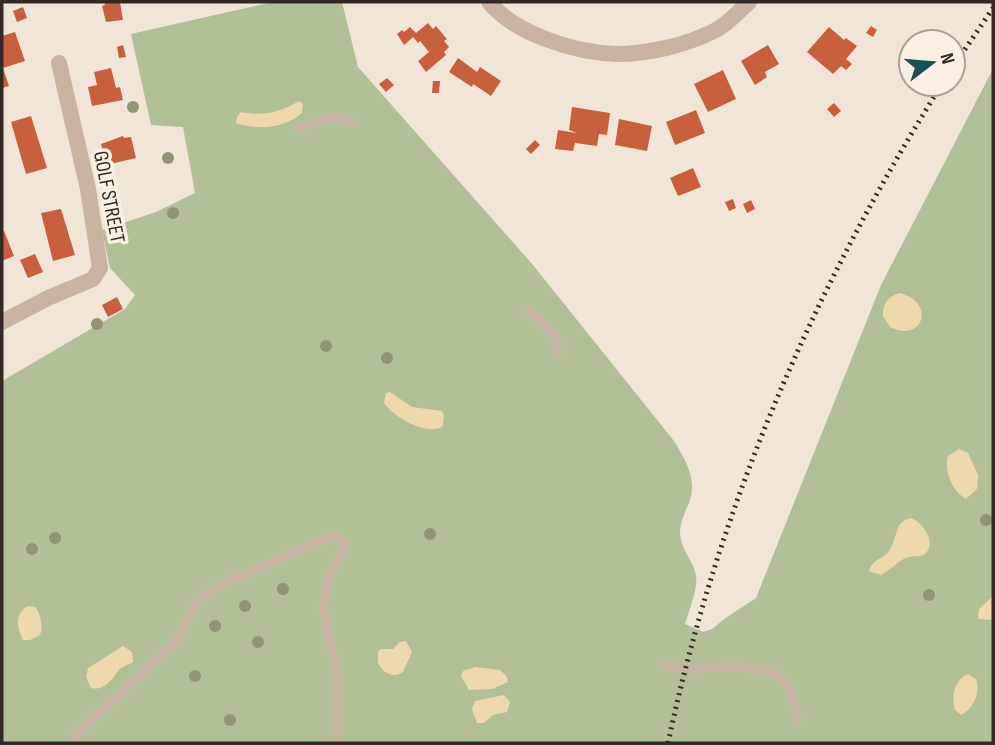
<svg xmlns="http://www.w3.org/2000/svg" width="995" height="745" viewBox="0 0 995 745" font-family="'Sofia Sans Condensed',sans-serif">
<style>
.green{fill:#b2c097}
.sand{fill:#eed8ac}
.building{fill:#c8603e}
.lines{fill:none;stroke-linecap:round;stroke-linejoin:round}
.lane{stroke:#c9b4a3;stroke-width:8}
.street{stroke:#c9b4a3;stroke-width:16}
.rail{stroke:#342a25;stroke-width:5;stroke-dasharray:2 5;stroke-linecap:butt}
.tree{fill:#919477}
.labels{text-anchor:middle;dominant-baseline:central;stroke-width:7;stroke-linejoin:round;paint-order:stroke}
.street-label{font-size:21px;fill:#342a25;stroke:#f9efe3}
</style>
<rect width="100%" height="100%" fill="#f1e5d7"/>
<!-- green -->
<path class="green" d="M273,2H342L358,67L533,265L674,441C685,459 698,480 689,503C685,513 680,522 680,534C681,550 693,560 696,575C698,590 689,610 685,624L703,632L712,629L727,617L756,598L881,285L993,69V743H2V381L125,309L135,295L110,268L102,230L156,212L195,193L183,127L151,125L131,34Z"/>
<!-- sand -->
<g class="sand">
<path d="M299,101L303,104L302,113C284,129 257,130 236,123L237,117L241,112C264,116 279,113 299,101Z"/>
<path d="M900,293C937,303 922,344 890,327L883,316C882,304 888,296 900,293Z"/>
<path d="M390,392L412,407L442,411L444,416L443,426C427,437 394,417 384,403L386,393Z"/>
<path d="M959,449L968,453L978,475L977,489L966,499C952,491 944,472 948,456Z"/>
<path d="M911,518C922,522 938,543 925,554C920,558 915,555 909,557C899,559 891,570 881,575L869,571C873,558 883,560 889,551C898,538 894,521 911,518Z"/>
<polygon points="993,596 993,620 978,619 979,609"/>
<path d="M28,606L35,607C41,613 43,628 40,635L30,640H23C17,627 14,614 28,606Z"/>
<path d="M406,641L412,652L403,672C393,679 383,673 378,663V652L381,649H393L400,642Z"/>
<path d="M123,646L132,652L133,662C128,665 121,667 118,671C111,681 104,691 91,688L86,677L88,668Z"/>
<polygon points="475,667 500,670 507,677 508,682 492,689 469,690 461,676 463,671"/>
<path d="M968,674L976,679C981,692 973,709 961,715L955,710C951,697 954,680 968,674Z"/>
<polygon points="504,695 510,702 507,712 493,715 484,723 477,723 472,709 475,701"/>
</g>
<!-- building -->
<g class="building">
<polygon points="104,2 120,2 123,20 106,22 102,6 105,5"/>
<polygon points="23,7 27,18 17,22 13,11"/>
<polygon points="428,23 433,29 436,26 447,39 444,41 449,47 444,52 446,55 426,72 418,61 429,52 420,41 418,43 413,37 404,45 397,34 402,30 404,32 410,27 416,33"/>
<polygon points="871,26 877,30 873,37 866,33"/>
<polygon points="829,27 844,40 846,38 857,46 846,59 852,64 846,70 841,66 833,74 807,52"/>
<polygon points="15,32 25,61 3,68 9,86 2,88 2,36"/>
<polygon points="123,45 126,57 119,58 117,47"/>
<polygon points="768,45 779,64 765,72 767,77 755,85 741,61"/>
<polygon points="458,58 477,72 480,67 501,81 491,96 473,84 472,87 449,72"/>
<polygon points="111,68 116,88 120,87 123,100 92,106 88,87 97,85 94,72"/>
<polygon points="723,70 736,99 708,112 694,84"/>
<polygon points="387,78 394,85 386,92 379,84"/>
<polygon points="433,81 440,81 439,93 432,93"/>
<polygon points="834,103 841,111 834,117 827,109"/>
<polygon points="572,107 610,113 607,135 599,134 597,146 575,143 573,151 555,149 558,130 577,133 569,130"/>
<polygon points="696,110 705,133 675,145 666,122"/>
<polygon points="31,116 47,168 26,174 11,122"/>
<polygon points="619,119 652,126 647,151 615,145"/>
<polygon points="123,136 124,138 131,137 136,158 106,165 101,144"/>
<polygon points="535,140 540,145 531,154 526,149"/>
<polygon points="693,168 701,187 678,196 670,178"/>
<polygon points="733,199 736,208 729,211 725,202"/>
<polygon points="751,200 755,209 747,213 743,204"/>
<polygon points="61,209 75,255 53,261 41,213"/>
<polygon points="2,231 4,231 14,256 2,261"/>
<polygon points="35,254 43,272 28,278 20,260"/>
<polygon points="117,297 123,309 108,317 102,305"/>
</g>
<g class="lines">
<!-- lane -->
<g class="lane">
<polyline points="297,128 336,116 354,124"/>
<polyline points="529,310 556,337 557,353"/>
<path d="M664,665C698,676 760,655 785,683C793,691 795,708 798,719"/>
<polyline points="68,743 172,645 184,627 192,608 205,594 224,583 333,535 342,539 345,547 327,581 323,607 338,681 338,743"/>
</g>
<!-- street -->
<g class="street">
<path d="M489,2C515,34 576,53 617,54C649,54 687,45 716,30C728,24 739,11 749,2"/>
<polyline points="2,322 48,298 93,279 100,268 88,189 59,63"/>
</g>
<!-- rail -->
<g class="rail">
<polyline points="953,67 993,8"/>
<path d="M668,743C718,508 814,287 942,84"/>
</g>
</g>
<!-- trees -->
<g class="tree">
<circle cx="133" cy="107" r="6"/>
<circle cx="168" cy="158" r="6"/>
<circle cx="173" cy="213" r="6"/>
<circle cx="97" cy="324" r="6"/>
<circle cx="326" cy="346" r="6"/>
<circle cx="387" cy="358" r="6"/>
<circle cx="986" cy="520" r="6"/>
<circle cx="430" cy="534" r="6"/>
<circle cx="55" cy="538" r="6"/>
<circle cx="32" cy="549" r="6"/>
<circle cx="283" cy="589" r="6"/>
<circle cx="929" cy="595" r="6"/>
<circle cx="245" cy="606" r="6"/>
<circle cx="215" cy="626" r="6"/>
<circle cx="258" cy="642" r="6"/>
<circle cx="195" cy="676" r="6"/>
<circle cx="230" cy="720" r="6"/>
</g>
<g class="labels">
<!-- street labels -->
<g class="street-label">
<text transform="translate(109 197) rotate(79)">GOLF STREET</text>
</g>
</g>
<!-- border -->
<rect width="995" height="745" fill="none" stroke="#342a25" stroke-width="7"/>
<!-- north arrow -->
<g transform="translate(932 63) rotate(74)"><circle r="33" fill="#f9efe3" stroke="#aaa097" stroke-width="2"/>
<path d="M0-5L12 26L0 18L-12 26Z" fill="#1a5155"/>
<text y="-10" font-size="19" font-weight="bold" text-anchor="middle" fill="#342a25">N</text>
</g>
</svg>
